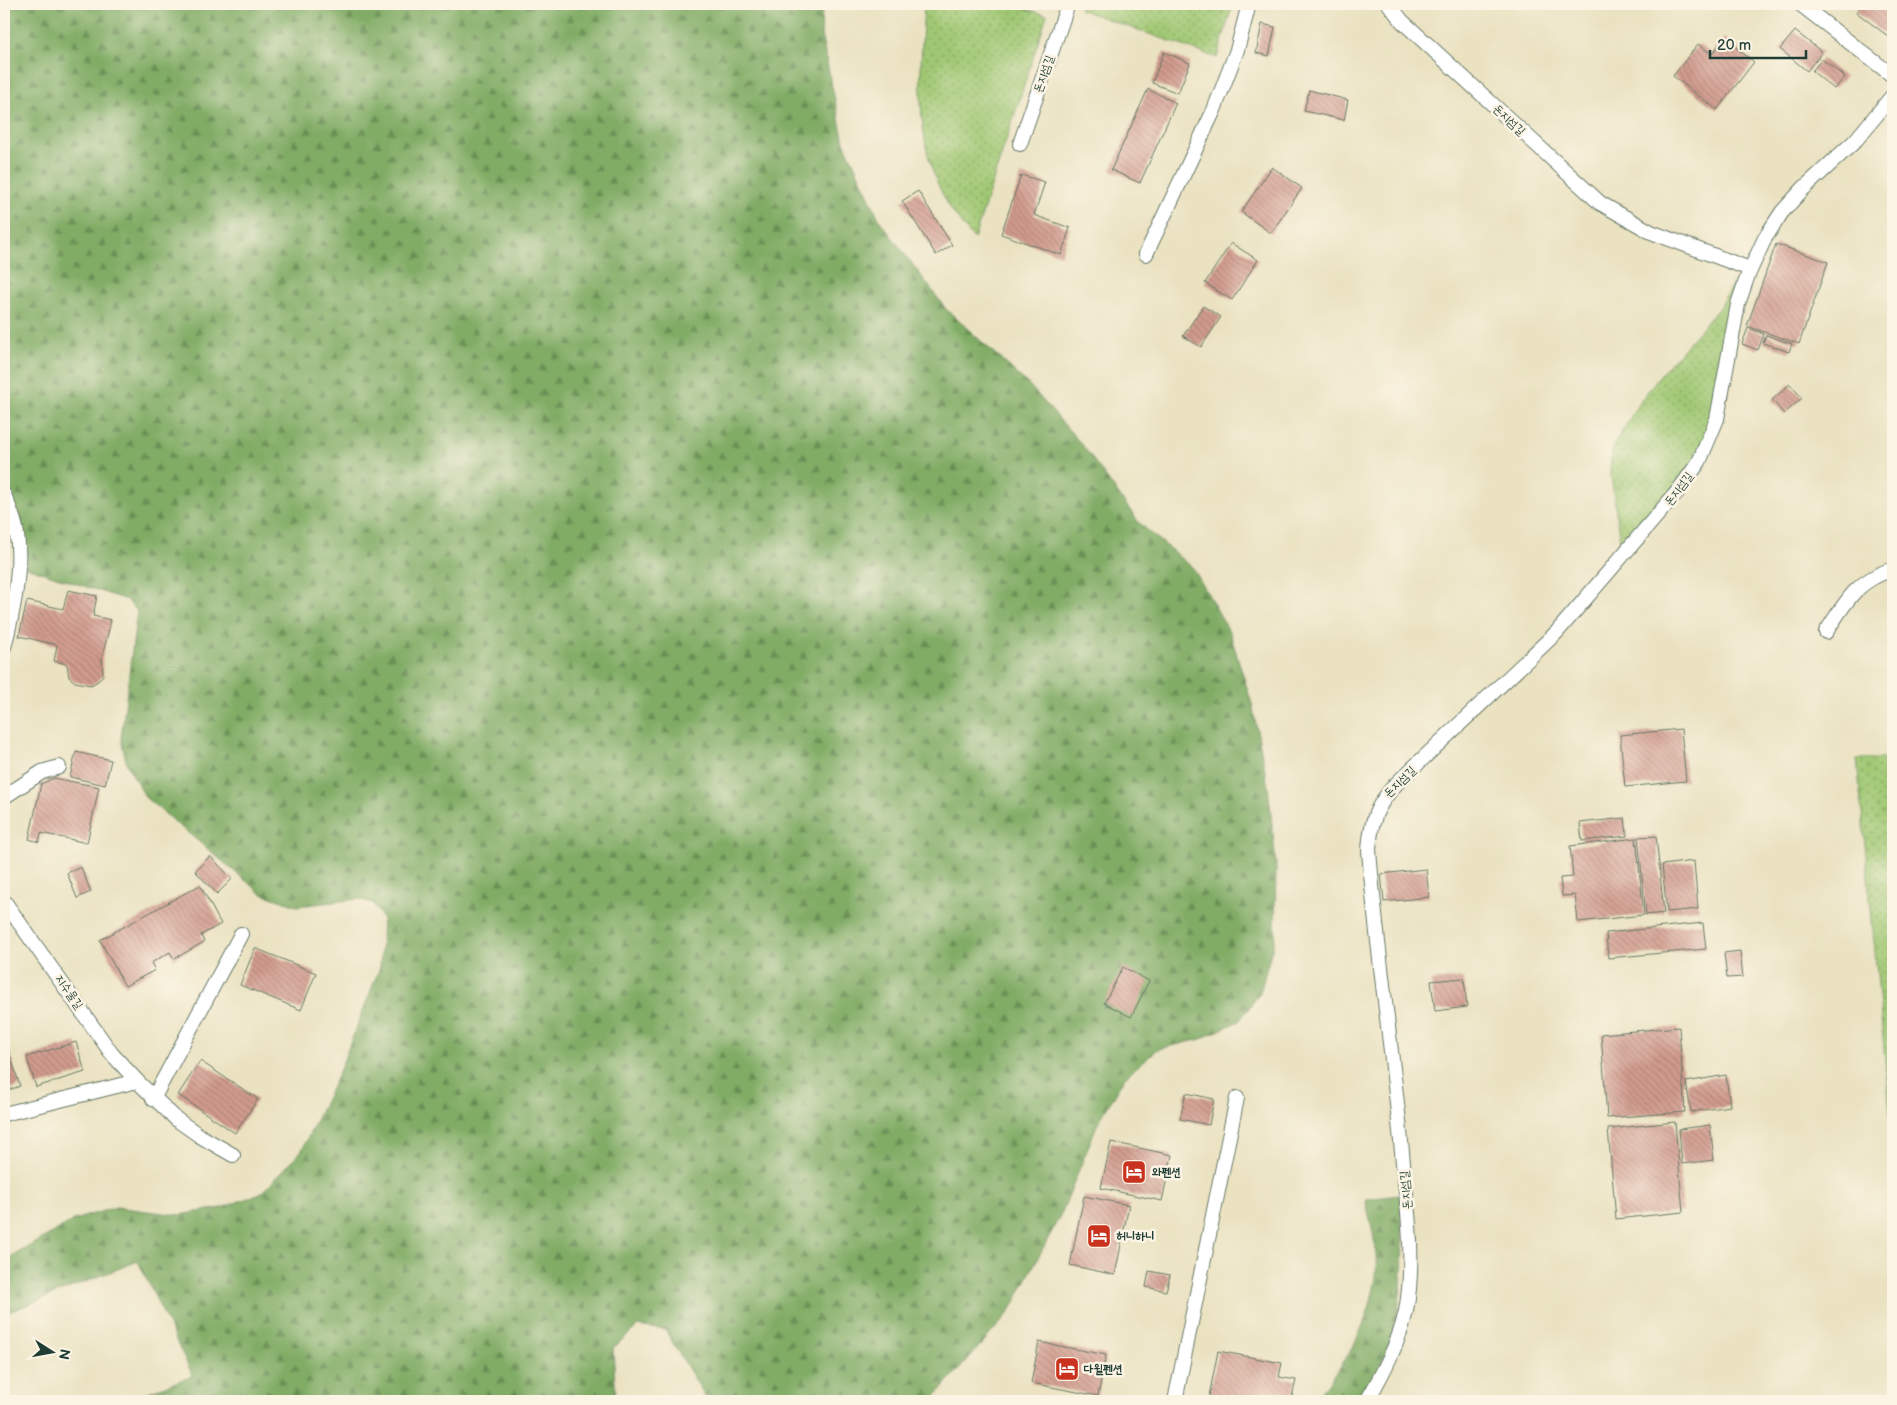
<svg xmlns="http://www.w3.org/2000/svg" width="1897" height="1405" viewBox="0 0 1897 1405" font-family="'Balsamiq Sans','Poor Story',sans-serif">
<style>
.grass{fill:url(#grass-dots);stroke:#608254}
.forest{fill:url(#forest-firs);stroke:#50744c}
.building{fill:url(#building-back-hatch)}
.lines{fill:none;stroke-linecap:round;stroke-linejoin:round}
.lane-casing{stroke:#667765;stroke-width:16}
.lane{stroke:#fff;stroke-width:14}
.labels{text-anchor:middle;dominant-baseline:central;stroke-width:5;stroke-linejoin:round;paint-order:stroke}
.street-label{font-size:12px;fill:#1f3d34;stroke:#fcf5e5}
.poi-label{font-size:12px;font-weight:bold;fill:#1f3d34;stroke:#fcf5e5;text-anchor:start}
</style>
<defs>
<pattern id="grass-dots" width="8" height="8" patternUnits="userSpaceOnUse" patternTransform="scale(1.25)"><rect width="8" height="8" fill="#a0c873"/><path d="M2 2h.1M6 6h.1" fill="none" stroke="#82a45f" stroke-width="1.8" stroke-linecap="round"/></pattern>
<pattern id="forest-firs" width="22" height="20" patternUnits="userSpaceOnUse" patternTransform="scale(1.25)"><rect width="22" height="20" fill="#80ac65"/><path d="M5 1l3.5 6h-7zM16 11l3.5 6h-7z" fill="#688d54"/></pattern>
<pattern id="building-back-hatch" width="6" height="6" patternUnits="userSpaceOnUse" patternTransform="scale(1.25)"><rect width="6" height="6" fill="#d29b8e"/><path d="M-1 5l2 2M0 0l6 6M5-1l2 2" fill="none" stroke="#aa8075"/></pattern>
</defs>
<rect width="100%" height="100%" fill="#fcf5e5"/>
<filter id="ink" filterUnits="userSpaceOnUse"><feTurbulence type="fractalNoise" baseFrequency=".02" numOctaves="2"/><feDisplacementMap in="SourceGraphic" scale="10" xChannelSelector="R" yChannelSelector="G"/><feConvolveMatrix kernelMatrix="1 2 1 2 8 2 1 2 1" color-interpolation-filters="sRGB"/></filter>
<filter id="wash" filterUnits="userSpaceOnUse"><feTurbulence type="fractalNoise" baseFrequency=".0096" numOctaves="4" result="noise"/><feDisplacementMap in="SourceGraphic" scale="20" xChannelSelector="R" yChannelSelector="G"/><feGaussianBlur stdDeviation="1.12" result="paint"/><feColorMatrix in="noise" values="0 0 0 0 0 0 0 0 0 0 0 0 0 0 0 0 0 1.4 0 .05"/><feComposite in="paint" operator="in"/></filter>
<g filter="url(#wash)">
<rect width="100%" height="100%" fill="#eae2c1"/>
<!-- grass -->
<g class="grass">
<path d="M924,4H1009L1047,15L974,239C909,168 920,92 924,4Z"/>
<polygon points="1082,4 1233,4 1217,58 1079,9"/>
<path d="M1734,281C1726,331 1722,393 1704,439C1690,475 1646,519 1621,549L1610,468L1612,452L1617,440L1641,400L1661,374L1719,308Z"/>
<polygon points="1857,759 1893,759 1893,1146"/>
</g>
<!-- forest -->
<g class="forest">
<path d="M4,4H822L821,35L844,142L880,221L946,309L1029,385L1083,446L1140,524L1193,568L1230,633L1252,704L1268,786L1276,863L1275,938L1260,993L1239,1021L1201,1039L1158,1049L1125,1077L1097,1125L1062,1212L1009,1313L931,1401H708L665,1330L638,1326L613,1348L616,1401H123L193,1376L138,1261L4,1314V1261L74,1220L116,1207L178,1215L222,1208L263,1192L302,1150L339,1072L380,967L383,919L373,903L359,899L297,906L262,894L146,798L127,765L121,739L137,611L127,600L26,567C28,534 17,509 4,479Z"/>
<path d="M1400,1195C1406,1266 1405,1342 1359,1401H1312C1345,1367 1367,1329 1375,1282C1380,1255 1371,1224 1365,1199Z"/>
</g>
<g id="blocks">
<!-- building -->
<g class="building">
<polygon points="1862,4 1893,4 1893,40 1856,12"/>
<polygon points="1262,24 1275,27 1269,56 1256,53"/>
<polygon points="1795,31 1822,52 1807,71 1780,49"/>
<polygon points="1724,38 1754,62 1717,110 1673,76 1698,44 1712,54"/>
<polygon points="1164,52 1190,63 1178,93 1152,83"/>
<polygon points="1822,59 1845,77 1834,89 1812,71"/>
<polygon points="1148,89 1176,103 1140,183 1111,170"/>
<polygon points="1309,90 1348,100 1344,120 1304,111"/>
<polygon points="1272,167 1302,188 1271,233 1241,212"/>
<polygon points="1021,175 1045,182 1034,215 1070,228 1061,255 1001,234"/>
<polygon points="918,191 952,245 936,255 902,201"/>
<polygon points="1231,243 1258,260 1232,300 1205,283"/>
<polygon points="1776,244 1828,262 1799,344 1747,326"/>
<polygon points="1203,306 1221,317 1201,347 1183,336"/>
<polygon points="1748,328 1764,334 1758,350 1742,344"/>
<polygon points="1766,335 1792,344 1789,352 1763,343"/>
<polygon points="1790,384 1802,398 1784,414 1772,400"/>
<polygon points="68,590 97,596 93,616 111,620 102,658 103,675 98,681 91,685 75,682 69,677 67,664 54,661 57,645 19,636 27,601 63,609"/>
<polygon points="1681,729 1686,781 1625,787 1620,735"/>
<polygon points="76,752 111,760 105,785 70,777"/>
<polygon points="54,778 99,787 87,843 41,833 39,842 29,839 41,784"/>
<polygon points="1625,818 1627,836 1582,841 1580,823"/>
<polygon points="1656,836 1664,913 1646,915 1638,837"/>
<polygon points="1636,838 1644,915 1578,922 1575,895 1562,896 1560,878 1573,877 1570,846"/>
<polygon points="210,856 232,879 217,894 195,871"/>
<polygon points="1694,861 1698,909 1667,912 1662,865"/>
<polygon points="81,867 91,892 77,898 67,873"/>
<polygon points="1426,869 1429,897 1384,902 1381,874"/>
<polygon points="200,885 221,924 201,935 204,942 174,959 170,952 151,963 155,970 125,986 100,940"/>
<polygon points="1703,923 1706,949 1608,958 1606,933"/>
<polygon points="255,948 316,973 301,1010 240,985"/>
<polygon points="1740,951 1743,977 1727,978 1724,953"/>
<polygon points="1123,967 1149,981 1131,1017 1104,1003"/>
<polygon points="1464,978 1467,1007 1435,1011 1431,981"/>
<polygon points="1679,1027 1685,1112 1607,1118 1601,1034"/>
<polygon points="76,1042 85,1072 36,1087 27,1057"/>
<polygon points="7,1045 20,1086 4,1092 4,1046"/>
<polygon points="200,1061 258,1099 235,1133 178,1095"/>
<polygon points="1726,1075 1730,1106 1691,1112 1686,1082"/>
<polygon points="1186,1093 1214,1099 1209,1125 1180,1119"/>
<polygon points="1675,1122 1683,1212 1616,1219 1608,1129"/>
<polygon points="1710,1125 1714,1160 1682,1164 1679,1129"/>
<polygon points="1111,1142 1172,1155 1162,1201 1101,1188"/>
<polygon points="1084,1196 1129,1205 1115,1275 1070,1265"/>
<polygon points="1149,1271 1170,1275 1166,1291 1146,1287"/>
<polygon points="1039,1342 1106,1355 1098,1396 1031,1383"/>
<polygon points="1218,1351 1282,1363 1279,1377 1296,1380 1291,1401 1208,1401"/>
</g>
</g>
</g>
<g filter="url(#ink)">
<use href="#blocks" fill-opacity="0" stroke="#667765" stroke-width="1"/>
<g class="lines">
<defs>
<g id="lane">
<polyline points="1389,4 1402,21 1600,203 1651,232 1750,269"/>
<polyline points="1800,4 1893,76"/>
<polyline points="1020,144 1068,4"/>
<polyline points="1146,254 1214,110 1237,50 1249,4"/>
<path d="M4,495C9,507 16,521 17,535C22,570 13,613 4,647"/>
<path d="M1826,632C1847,600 1856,581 1893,569"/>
<polyline points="4,797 42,772 59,767"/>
<polyline points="4,901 112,1054 137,1081 176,1119 200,1136 233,1155"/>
<polyline points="153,1099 241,934"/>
<polyline points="4,1114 137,1081"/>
<polyline points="1175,1401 1237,1098"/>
<path d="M1367,1401C1383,1373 1399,1343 1406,1311C1415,1262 1408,1212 1403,1163C1394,1059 1377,955 1369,850C1371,820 1376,806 1396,784L1556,633L1678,491L1699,462L1717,419L1738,304L1748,275L1765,238L1782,212L1803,189L1855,141L1893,95"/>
</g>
</defs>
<!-- lane casing -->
<use href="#lane" class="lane-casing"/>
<!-- lane -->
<use href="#lane" class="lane"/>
</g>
</g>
<!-- icons -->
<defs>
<symbol id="hotel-square" viewBox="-11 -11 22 22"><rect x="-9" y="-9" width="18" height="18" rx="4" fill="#c8321e" stroke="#fcf5e5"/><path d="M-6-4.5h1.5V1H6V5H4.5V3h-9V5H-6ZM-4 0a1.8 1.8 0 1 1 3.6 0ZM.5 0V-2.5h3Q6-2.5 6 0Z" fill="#fff"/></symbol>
</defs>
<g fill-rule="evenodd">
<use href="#hotel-square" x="1120" y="1158" width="28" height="28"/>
<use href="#hotel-square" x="1085" y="1222" width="28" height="28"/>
<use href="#hotel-square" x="1053" y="1355" width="28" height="28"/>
</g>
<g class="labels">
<!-- street labels -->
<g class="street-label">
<text transform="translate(1044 74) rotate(-71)">돈지섬길</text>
<text transform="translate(1509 120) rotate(43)">돈지섬길</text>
<text transform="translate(1679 489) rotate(-53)">돈지섬길</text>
<text transform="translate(1400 782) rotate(-44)">돈지섬길</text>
<text transform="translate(69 992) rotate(55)">지수물길</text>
<text transform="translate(1406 1190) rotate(-95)">돈지섬길</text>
</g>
<!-- poi labels -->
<g class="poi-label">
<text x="1152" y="1172">와펜션</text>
<text x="1116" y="1236">허니하니</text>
<text x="1084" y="1369">다윌펜션</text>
</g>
</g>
<!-- margin -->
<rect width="1897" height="1405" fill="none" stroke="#fcf5e5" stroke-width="20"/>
<!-- north arrow -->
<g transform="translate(52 1352) rotate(101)" stroke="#fcf5e5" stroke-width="4" paint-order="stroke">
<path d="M0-4L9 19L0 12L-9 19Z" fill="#1f3d34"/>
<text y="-8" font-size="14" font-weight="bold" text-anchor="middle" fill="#1f3d34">N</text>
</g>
<!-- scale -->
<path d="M1710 50v8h96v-8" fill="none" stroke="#1f3d34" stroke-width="2.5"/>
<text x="1717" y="50" font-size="15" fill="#1f3d34" stroke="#fcf5e5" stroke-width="4" paint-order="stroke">20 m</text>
</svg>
